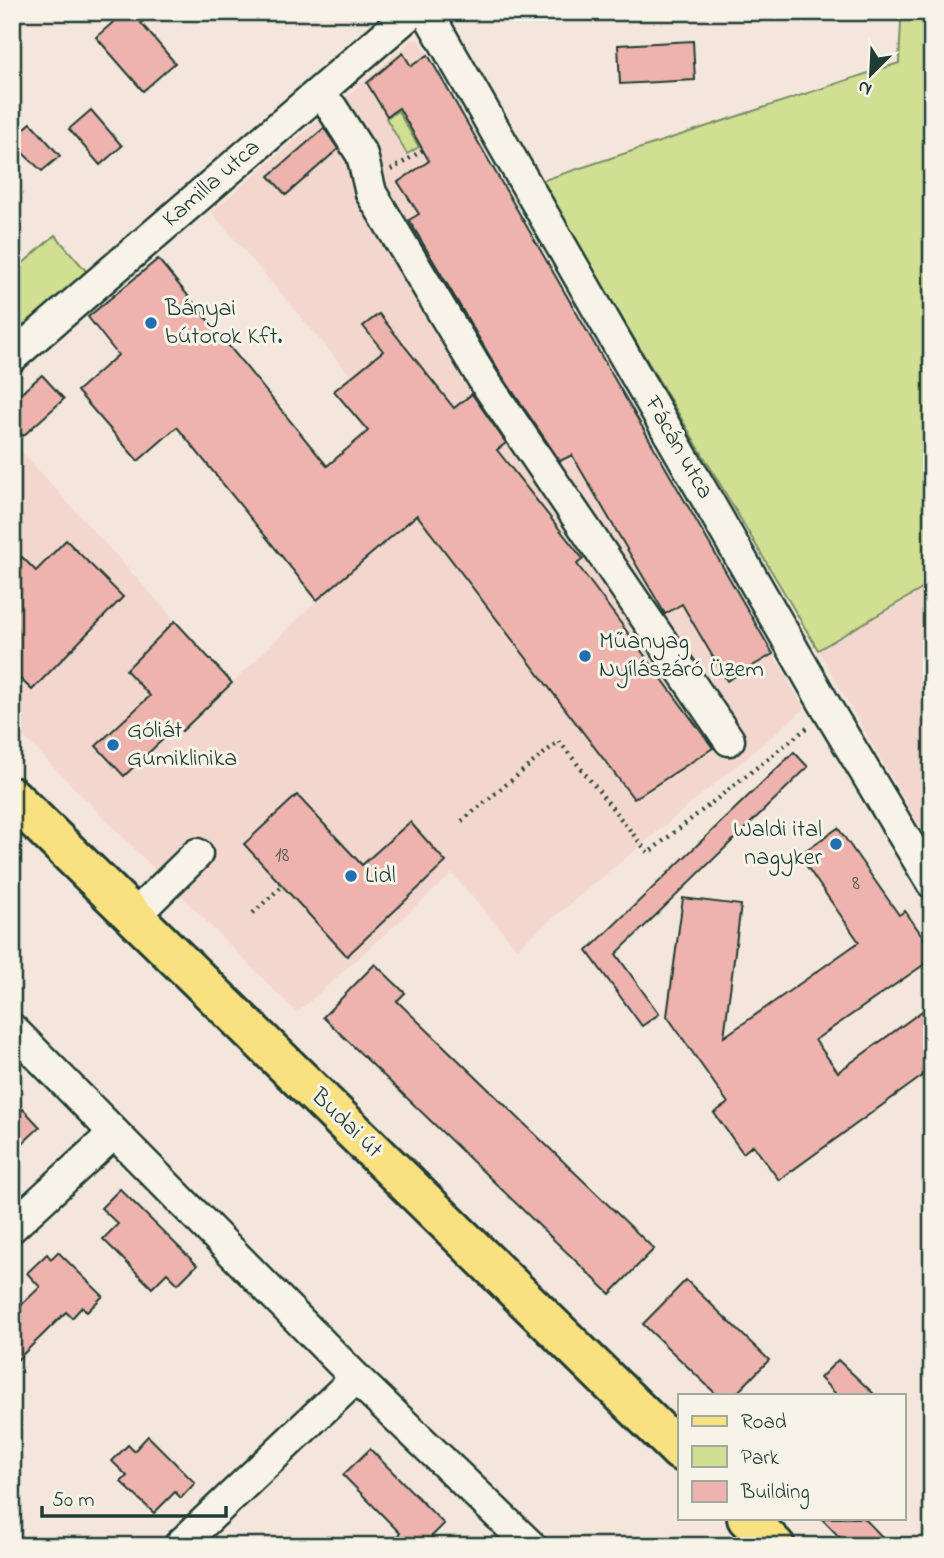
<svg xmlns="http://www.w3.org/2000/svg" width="944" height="1558" viewBox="0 0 944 1558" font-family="'Indie Flower',sans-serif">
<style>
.built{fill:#f3d7ce}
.green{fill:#d1df93;stroke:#788e64;stroke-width:2}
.building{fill:#eeb3ac;stroke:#1f3d34;stroke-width:2}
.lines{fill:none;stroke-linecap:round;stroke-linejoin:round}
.minor-casing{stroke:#1f3d34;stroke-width:35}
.major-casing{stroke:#1f3d34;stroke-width:44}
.path{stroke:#1f3d34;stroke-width:4.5;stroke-dasharray:2 5;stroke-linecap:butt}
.minor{stroke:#f7f3e8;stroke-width:30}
.major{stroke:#fae180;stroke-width:38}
.poi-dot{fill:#1f6fb2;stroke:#f7f3e8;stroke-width:2.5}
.labels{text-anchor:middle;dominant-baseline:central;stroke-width:6;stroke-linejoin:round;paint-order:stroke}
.number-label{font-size:21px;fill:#535a52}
.street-label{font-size:24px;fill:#1f3d34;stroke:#f7f3e8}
.poi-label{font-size:24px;fill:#1f3d34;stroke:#f7f3e8;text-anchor:start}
</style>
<rect width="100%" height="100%" fill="#f5e6dc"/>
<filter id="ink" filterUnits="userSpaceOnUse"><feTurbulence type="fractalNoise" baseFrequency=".0143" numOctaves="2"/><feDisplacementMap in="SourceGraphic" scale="14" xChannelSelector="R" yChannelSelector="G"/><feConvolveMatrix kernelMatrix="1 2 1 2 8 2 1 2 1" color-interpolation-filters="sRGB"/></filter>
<g filter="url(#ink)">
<!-- built -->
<g class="built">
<polygon points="412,40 420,40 805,709 517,948 452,874 297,1013 12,725 12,441 232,683 317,600 417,515 385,416 211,212"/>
<polygon points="932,583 932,849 818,650"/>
</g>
<!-- green -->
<g class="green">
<polygon points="896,12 932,12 932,583 818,650 541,181 899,63 901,22"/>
<polygon points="398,111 419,147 407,154 386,118"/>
<polygon points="55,235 87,272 12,337 12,273"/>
</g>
<!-- building -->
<g class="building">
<polygon points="125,12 154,12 141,23 175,63 143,91 96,37"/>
<polygon points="693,41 695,80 620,84 618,45"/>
<polygon points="403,53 411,66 428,55 773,654 727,681 682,604 665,614 572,455 560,461 498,370 409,220 419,214 398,182 429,161 399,108 387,116 367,83"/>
<polygon points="91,110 122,146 100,165 69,129"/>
<polygon points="31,123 60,156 42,171 12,143 12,139"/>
<polygon points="324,128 338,149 286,195 269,176"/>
<polygon points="158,259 327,466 368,431 334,391 383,351 363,326 379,314 454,408 472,394 506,443 497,450 583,559 577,564 713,748 634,799 417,515 317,600 177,427 138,461 77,391 118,355 88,317"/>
<polygon points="42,375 64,399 23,436 12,424 12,401"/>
<polygon points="66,540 123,597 32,690 12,671 12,567 22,557 36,571"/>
<polygon points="175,621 232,683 182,731 177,726 124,776 96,746 150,696 126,670"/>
<polygon points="794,752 808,767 616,954 659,1014 642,1026 587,951"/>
<polygon points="297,795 362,865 410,822 446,862 347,956 244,844"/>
<polygon points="838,828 899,915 905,911 932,950 932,959 815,1040 838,1072 932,1004 932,1069 779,1180 753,1145 743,1153 714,1113 728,1103 667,1016 683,898 741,905 724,1037 859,942 799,855"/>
<polygon points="375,964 405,993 397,1001 654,1249 610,1294 323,1017"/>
<polygon points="23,1109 40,1127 12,1153 12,1120"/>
<polygon points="120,1189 197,1265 178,1284 167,1273 152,1288 103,1239 118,1224 101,1208"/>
<polygon points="58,1252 103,1296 87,1312 82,1307 72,1318 66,1312 12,1365 12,1314 40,1287 27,1273 47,1254 51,1259"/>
<polygon points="686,1280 769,1360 735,1395 717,1395 643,1324"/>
<polygon points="838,1360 875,1395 837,1395 820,1378"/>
<polygon points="148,1436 195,1483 181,1498 175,1492 154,1513 121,1482 127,1476 112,1461 128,1445 134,1451"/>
<polygon points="370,1449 444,1524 422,1546 406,1546 397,1536 400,1533 343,1475"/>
<polygon points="821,1518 864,1518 891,1546 848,1546"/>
</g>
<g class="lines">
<defs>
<g id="minor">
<polyline points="427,12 828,710 932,883"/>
<polyline points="332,108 362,155 371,193 483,379 729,740"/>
<polyline points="12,357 412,12"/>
<polyline points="134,916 197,854"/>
<polyline points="12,1029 356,1378 531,1546"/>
<polyline points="12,1227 113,1134"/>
<polyline points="179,1546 356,1378"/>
</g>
<g id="major">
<polyline points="12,797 680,1451"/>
<polyline points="747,1518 775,1546"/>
</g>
</defs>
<!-- minor casing -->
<use href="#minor" class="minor-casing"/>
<!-- major casing -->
<use href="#major" class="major-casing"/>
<!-- path -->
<g class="path">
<polyline points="391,170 423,150"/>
<polyline points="462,821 559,741 648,853 808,727"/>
<polyline points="253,913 281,887"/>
</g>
<!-- minor -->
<use href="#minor" class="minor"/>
<!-- major -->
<use href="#major" class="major"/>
</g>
</g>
<!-- markers -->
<g class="poi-dot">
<circle cx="151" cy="323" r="7"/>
<circle cx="585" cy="656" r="7"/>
<circle cx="113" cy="745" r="7"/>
<circle cx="836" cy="844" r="7"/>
<circle cx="351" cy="876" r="7"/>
</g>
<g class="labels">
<!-- number labels -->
<g class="number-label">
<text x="282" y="856">18</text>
<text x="856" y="884">8</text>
</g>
<!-- street labels -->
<g class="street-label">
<text transform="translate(212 184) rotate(-41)">Kamilla utca</text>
<text transform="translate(678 448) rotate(60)">Fácán utca</text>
<text transform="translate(346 1124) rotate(44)">Budai út</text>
</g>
<!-- poi labels -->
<g class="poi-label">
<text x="165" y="309">Bányai<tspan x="165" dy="28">bútorok Kft.</tspan></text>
<text x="599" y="642">Műanyag<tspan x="599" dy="28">Nyílászáró Üzem</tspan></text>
<text x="127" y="731">Góliát<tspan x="127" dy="28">Gumiklinika</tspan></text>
<text x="822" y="830" text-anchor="end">Waldi ital<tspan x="822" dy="28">nagyker</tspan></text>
<text x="365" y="876">Lidl</text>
</g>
</g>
<!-- margin -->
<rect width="944" height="1558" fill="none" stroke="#f7f3e8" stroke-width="42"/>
<rect x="21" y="21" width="902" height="1516" fill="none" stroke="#1f3d34" stroke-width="2.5" filter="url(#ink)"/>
<!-- legend -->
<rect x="678" y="1394" width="228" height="126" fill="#f7f3e8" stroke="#a1aaa0" stroke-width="2"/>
<rect x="692" y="1416" width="35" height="10" fill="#fae180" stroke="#a1aaa0" stroke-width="2"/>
<text x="741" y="1428" font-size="21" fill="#1f3d34">Road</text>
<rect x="692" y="1446" width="35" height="21" fill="#d1df93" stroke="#a1aaa0" stroke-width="2"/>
<text x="741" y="1464" font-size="21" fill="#1f3d34">Park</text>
<rect x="692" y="1481" width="35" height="21" fill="#eeb3ac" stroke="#a1aaa0" stroke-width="2"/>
<text x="741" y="1498" font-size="21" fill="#1f3d34">Building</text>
<!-- north arrow -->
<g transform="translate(871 74) rotate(204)" stroke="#f7f3e8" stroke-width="5" paint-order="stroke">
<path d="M0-5L12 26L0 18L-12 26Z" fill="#1f3d34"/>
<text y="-10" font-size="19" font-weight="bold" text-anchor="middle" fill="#1f3d34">N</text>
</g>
<!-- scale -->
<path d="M42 1506v10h184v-10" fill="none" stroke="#1f3d34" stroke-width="3.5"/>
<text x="52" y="1506" font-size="21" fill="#1f3d34" stroke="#f7f3e8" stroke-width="5" paint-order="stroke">50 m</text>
</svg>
